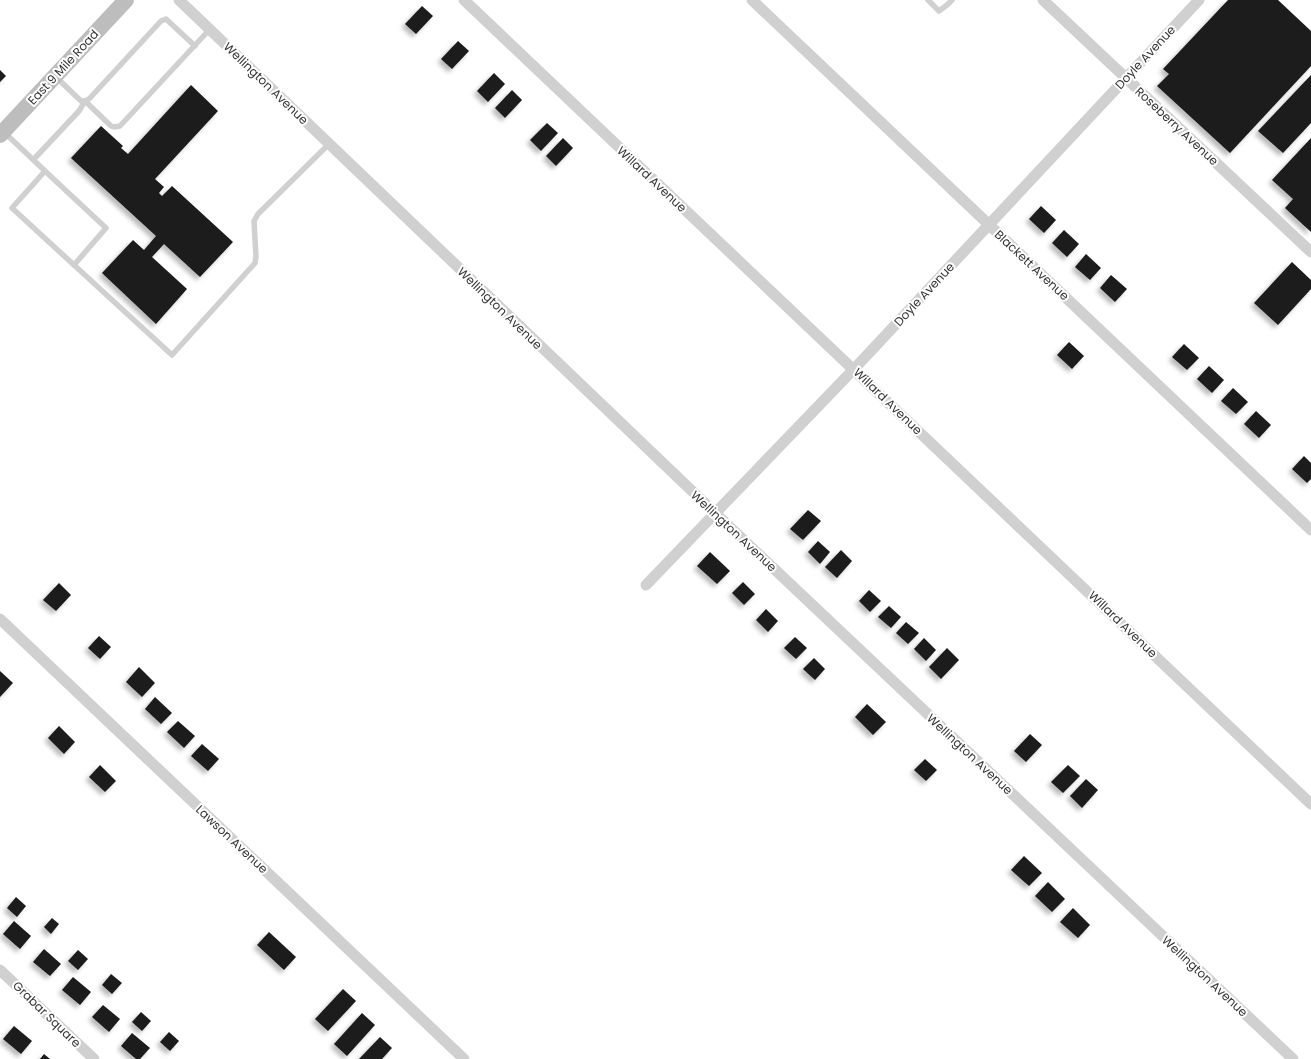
<svg xmlns="http://www.w3.org/2000/svg" width="1311" height="1059" viewBox="0 0 1311 1059" font-family="Poppins,sans-serif">
<style>
.building{fill:#1a1a1a;filter:url(#shadow)}
.lines{fill:none;stroke-linecap:round;stroke-linejoin:round}
.lane{stroke:#d0d0d0;stroke-width:5.5}
.street{stroke:#d0d0d0;stroke-width:11}
.secondary{stroke:#bdbdbd;stroke-width:16}
.labels{text-anchor:middle;dominant-baseline:central;stroke-width:4;stroke-linejoin:round;paint-order:stroke}
.street-label{font-size:12px;fill:#333;stroke:#fff}
</style>
<defs>
<filter id="shadow"><feDropShadow dx="-3.5" dy="3.5" stdDeviation="2" flood-color="#0004"/></filter>
</defs>
<rect width="100%" height="100%" fill="#fff"/>
<!-- building -->
<g class="building">
<polygon points="1228,0 1278,0 1311,31 1311,66 1230,153 1157,86 1169,74 1163,69"/>
<polygon points="422,6 433,16 416,34 405,24"/>
<polygon points="458,41 469,51 452,69 441,59"/>
<polygon points="0,70 6,76 0,82"/>
<polygon points="494,73 505,84 488,102 477,91"/>
<polygon points="1311,75 1311,123 1283,153 1258,131"/>
<polygon points="191,85 218,111 155,179 164,187 159,193 162,196 172,186 233,242 200,277 164,244 152,257 187,289 156,324 102,273 133,240 144,250 156,236 71,158 101,126 123,146 121,148 128,154"/>
<polygon points="512,90 522,100 505,118 495,108"/>
<polygon points="547,123 558,133 541,151 530,140"/>
<polygon points="563,138 573,148 556,166 546,156"/>
<polygon points="1311,138 1311,232 1285,208 1293,199 1272,180"/>
<polygon points="1041,206 1056,220 1044,233 1029,219"/>
<polygon points="1064,230 1079,244 1067,257 1052,243"/>
<polygon points="1086,254 1101,268 1090,280 1075,267"/>
<polygon points="1292,262 1311,280 1311,289 1278,325 1254,303"/>
<polygon points="1111,275 1127,289 1115,302 1100,288"/>
<polygon points="1069,342 1084,356 1072,369 1057,355"/>
<polygon points="1184,344 1199,358 1187,370 1172,357"/>
<polygon points="1209,366 1224,380 1212,393 1197,379"/>
<polygon points="1233,388 1248,402 1236,414 1221,401"/>
<polygon points="1256,411 1271,425 1259,438 1244,424"/>
<polygon points="1304,456 1311,463 1311,479 1307,483 1292,469"/>
<polygon points="808,510 821,521 803,540 790,529"/>
<polygon points="818,541 830,552 820,564 808,552"/>
<polygon points="841,550 852,561 837,578 825,567"/>
<polygon points="710,552 730,571 717,584 697,566"/>
<polygon points="743,582 755,594 744,605 732,593"/>
<polygon points="59,583 71,595 56,611 43,600"/>
<polygon points="869,590 881,601 870,612 859,601"/>
<polygon points="889,606 901,617 891,628 878,617"/>
<polygon points="766,609 778,621 768,632 756,620"/>
<polygon points="906,622 919,633 908,644 896,633"/>
<polygon points="99,636 111,647 100,659 88,648"/>
<polygon points="795,637 807,648 796,659 784,648"/>
<polygon points="924,638 936,650 926,661 914,649"/>
<polygon points="947,648 959,660 941,679 929,667"/>
<polygon points="814,658 825,669 815,680 803,669"/>
<polygon points="139,667 155,683 142,697 126,682"/>
<polygon points="0,671 13,683 0,697"/>
<polygon points="155,697 172,713 161,724 145,709"/>
<polygon points="867,704 886,722 873,735 855,717"/>
<polygon points="178,721 195,736 184,748 167,732"/>
<polygon points="59,726 75,742 64,754 48,738"/>
<polygon points="1030,734 1042,745 1026,762 1014,751"/>
<polygon points="202,744 219,759 208,771 191,756"/>
<polygon points="925,759 937,770 926,781 914,770"/>
<polygon points="100,765 116,781 105,792 89,777"/>
<polygon points="1068,765 1080,776 1063,793 1051,782"/>
<polygon points="1086,779 1098,790 1082,808 1070,796"/>
<polygon points="1024,856 1042,873 1029,886 1011,870"/>
<polygon points="1048,882 1065,899 1052,912 1035,896"/>
<polygon points="16,897 26,906 17,917 7,908"/>
<polygon points="1073,908 1090,925 1078,938 1060,922"/>
<polygon points="52,918 59,924 51,934 44,927"/>
<polygon points="14,921 31,936 20,949 3,934"/>
<polygon points="269,932 296,957 284,970 257,945"/>
<polygon points="44,949 61,964 50,976 33,962"/>
<polygon points="78,950 88,959 78,970 68,961"/>
<polygon points="111,974 122,983 112,994 102,985"/>
<polygon points="73,977 91,992 80,1005 62,990"/>
<polygon points="343,989 356,1001 328,1031 315,1019"/>
<polygon points="103,1005 120,1019 109,1032 92,1017"/>
<polygon points="141,1012 151,1021 142,1031 132,1022"/>
<polygon points="362,1013 375,1025 347,1056 334,1044"/>
<polygon points="14,1026 32,1041 21,1054 3,1039"/>
<polygon points="169,1032 179,1041 170,1051 160,1042"/>
<polygon points="132,1033 150,1048 140,1059 136,1059 121,1046"/>
<polygon points="380,1037 392,1048 382,1059 359,1059"/>
<polygon points="44,1054 50,1059 40,1059"/>
</g>
<g class="lines">
<!-- lane -->
<g class="lane">
<polyline points="928,0 939,11 947,5 952,0"/>
<polyline points="56,77 81,101 85,101 89,99 161,21 166,19 195,46"/>
<polyline points="5,133 45,171 12,208 74,265"/>
<polyline points="34,159 79,111 85,101 111,126 114,127 120,126 210,29"/>
<polyline points="45,171 106,228 74,265 172,355 255,263 256,257 254,221 258,214 329,144"/>
</g>
<!-- street -->
<g class="street">
<polyline points="179,0 715,513 1293,1059"/>
<polyline points="464,0 1311,804"/>
<polyline points="752,0 1311,530"/>
<polyline points="1043,0 1311,252"/>
<polyline points="646,585 854,369 1199,0"/>
<polyline points="0,619 464,1059"/>
<polyline points="0,970 94,1059"/>
</g>
<!-- secondary -->
<polyline class="secondary" points="0,135 126,0"/>
</g>
<g class="labels">
<!-- street labels -->
<g class="street-label">
<text transform="translate(1145 57) rotate(-47)">Doyle Avenue</text>
<text transform="translate(63 67) rotate(-47)">East 9 Mile Road</text>
<text transform="translate(266 83) rotate(44)">Wellington Avenue</text>
<text transform="translate(1177 126) rotate(43)">Roseberry Avenue</text>
<text transform="translate(652 179) rotate(43)">Willard Avenue</text>
<text transform="translate(1032 265) rotate(43)">Blackett Avenue</text>
<text transform="translate(924 294) rotate(-47)">Doyle Avenue</text>
<text transform="translate(500 308) rotate(44)">Wellington Avenue</text>
<text transform="translate(888 401) rotate(44)">Willard Avenue</text>
<text transform="translate(734 531) rotate(43)">Wellington Avenue</text>
<text transform="translate(1123 624) rotate(44)">Willard Avenue</text>
<text transform="translate(970 754) rotate(43)">Wellington Avenue</text>
<text transform="translate(232 839) rotate(43)">Lawson Avenue</text>
<text transform="translate(1205 976) rotate(43)">Wellington Avenue</text>
<text transform="translate(47 1014) rotate(44)">Grabar Square</text>
</g>
</g>
</svg>
